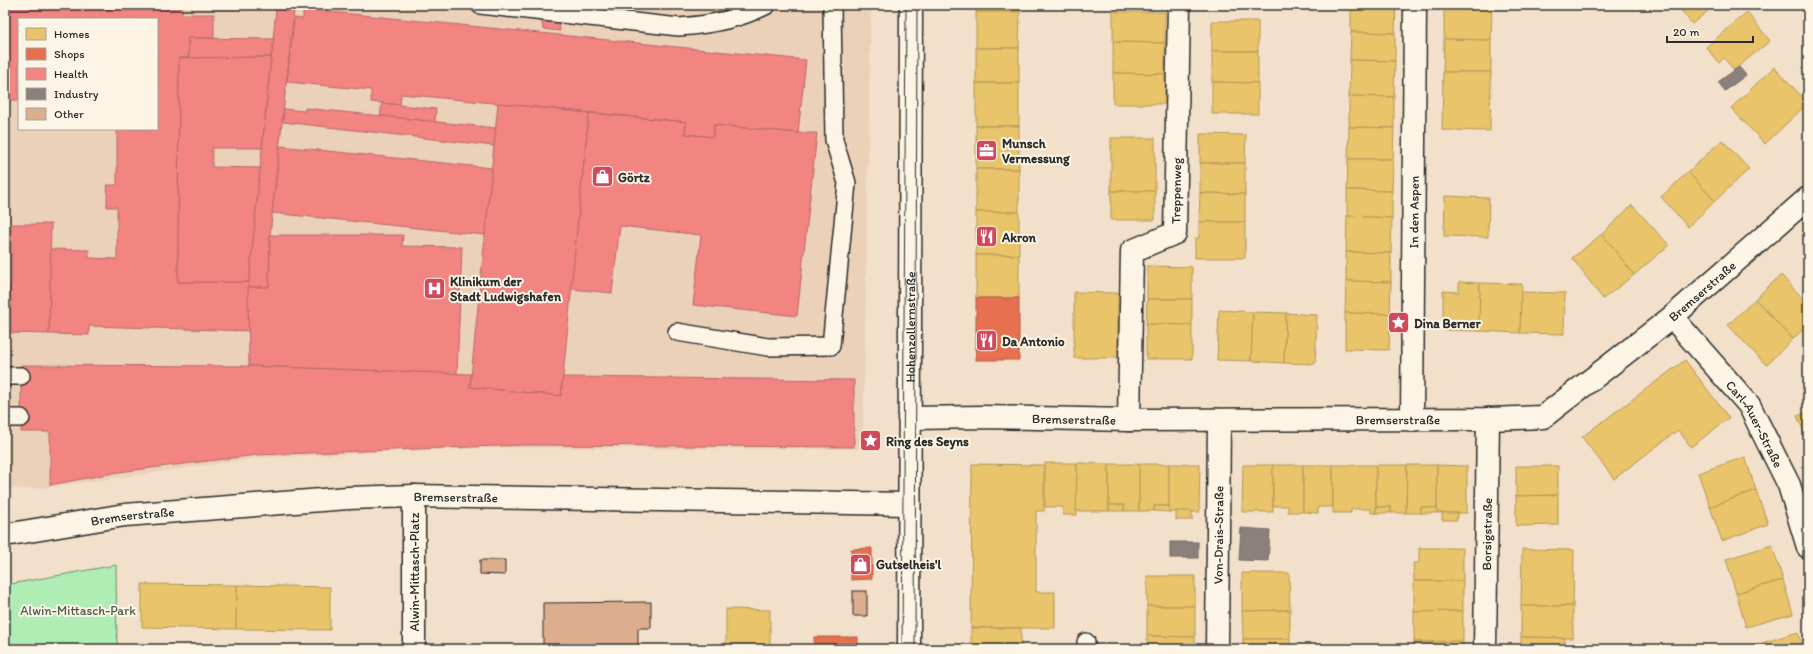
<svg xmlns="http://www.w3.org/2000/svg" width="1813" height="654" viewBox="0 0 1813 654" font-family="Itim,sans-serif">
<style>
.built{fill:#ecd1b9;fill-rule:evenodd}
.green{fill:#afedb4;stroke:#6d8c70}
.homes{fill:#e9c46a;stroke:#b09657}
.shops{fill:#e76f51;stroke:#af5b46}
.health{fill:#f28482;stroke:#b66968}
.industry{fill:#8a817c;stroke:#6e6764}
.building{fill:#ddae8e;stroke:#2b2b2b}
.lines{fill:none;stroke-linecap:round;stroke-linejoin:round}
.service-casing{stroke:#2b2b2b;stroke-width:20}
.minor-casing{stroke:#2b2b2b;stroke-width:25}
.tertiary-casing{stroke:#2b2b2b;stroke-width:25}
.service{stroke:#fcf5e5;stroke-width:17}
.minor{stroke:#fcf5e5;stroke-width:22}
.tertiary{stroke:#fcf5e5;stroke-width:22}
.tram{stroke:#2b2b2b;stroke-width:1}
.labels{text-anchor:middle;dominant-baseline:central;stroke-width:4;stroke-linejoin:round;paint-order:stroke}
.poi-label{font-size:13px;font-weight:bold;fill:#2b2b2b;stroke:#fcf5e5;text-anchor:start}
.street-label{font-size:13px;fill:#2b2b2b;stroke:#fcf5e5}
.park-label{font-size:13px;fill:#4c5c4d;stroke:#fcf5e5}
</style>
<rect width="100%" height="100%" fill="#f3e0cb"/>
<filter id="ink" filterUnits="userSpaceOnUse"><feTurbulence type="fractalNoise" baseFrequency=".025" numOctaves="2"/><feDisplacementMap in="SourceGraphic" scale="8" xChannelSelector="R" yChannelSelector="G"/><feConvolveMatrix kernelMatrix="1 2 1 2 8 2 1 2 1" color-interpolation-filters="sRGB"/></filter>
<g filter="url(#ink)">
<!-- built -->
<path class="built" d="M5,5H871L863,449L484,448L258,458L44,488L5,489ZM19,19H157V129H19Z"/>
<!-- green -->
<polygon class="green" points="116,565 117,649 5,649 5,585"/>
<!-- homes -->
<g class="homes">
<rect x="976" y="5" width="44" height="7"/>
<polygon points="1351,5 1396,5 1395,33 1351,32"/>
<polygon points="1444,5 1492,5 1491,40 1444,39"/>
<polygon points="1677,5 1715,5 1692,24"/>
<polygon points="976,12 1020,12 1019,48 976,48"/>
<polygon points="1113,12 1165,12 1165,43 1113,42"/>
<polygon points="1747,12 1770,41 1734,70 1724,58 1719,63 1706,47"/>
<rect x="1212" y="21" width="46" height="30"/>
<polygon points="1351,32 1395,33 1395,61 1350,60"/>
<polygon points="1444,39 1491,40 1491,72 1443,72"/>
<polygon points="1113,42 1165,43 1165,74 1113,73"/>
<rect x="976" y="48" width="43" height="35"/>
<polygon points="1212,51 1258,51 1258,83 1212,82"/>
<polygon points="1350,60 1395,61 1394,97 1349,96"/>
<polygon points="1774,67 1808,103 1765,144 1731,108"/>
<polygon points="1443,72 1491,72 1490,131 1442,130"/>
<polygon points="1113,73 1165,74 1165,104 1113,104"/>
<polygon points="1212,82 1258,83 1258,114 1212,114"/>
<rect x="976" y="83" width="43" height="43"/>
<polygon points="1349,96 1394,97 1394,128 1349,127"/>
<rect x="976" y="126" width="43" height="43"/>
<polygon points="1349,127 1394,128 1393,159 1348,159"/>
<polygon points="1200,134 1246,135 1245,163 1200,163"/>
<rect x="1111" y="138" width="44" height="53"/>
<polygon points="1722,140 1749,169 1715,201 1688,172"/>
<polygon points="1348,159 1393,159 1392,191 1347,190"/>
<polygon points="1200,163 1245,163 1245,194 1200,193"/>
<rect x="976" y="169" width="43" height="43"/>
<polygon points="1688,172 1715,201 1688,227 1661,197"/>
<polygon points="1347,190 1392,191 1392,218 1347,216"/>
<rect x="1111" y="191" width="44" height="29"/>
<polygon points="1200,193 1245,194 1245,222 1199,222"/>
<polygon points="1445,196 1489,198 1488,237 1444,236"/>
<polygon points="1632,205 1669,245 1634,275 1602,234"/>
<rect x="976" y="212" width="43" height="43"/>
<polygon points="1347,216 1392,218 1391,253 1346,252"/>
<polygon points="1199,222 1245,222 1245,258 1195,258 1195,238 1199,238"/>
<polygon points="1602,234 1634,275 1603,299 1572,258"/>
<polygon points="1346,252 1391,253 1391,282 1346,281"/>
<rect x="976" y="255" width="43" height="43"/>
<polygon points="1147,266 1192,267 1192,299 1147,299"/>
<polygon points="1781,275 1808,304 1808,325 1793,339 1755,299"/>
<polygon points="1346,281 1391,282 1390,314 1345,313"/>
<polygon points="1459,282 1480,283 1479,331 1443,330 1443,291 1459,292"/>
<polygon points="1480,283 1522,284 1520,333 1479,331"/>
<polygon points="1074,292 1118,293 1118,358 1074,358"/>
<polygon points="1521,292 1565,293 1564,334 1520,333"/>
<polygon points="1147,299 1192,299 1192,325 1146,324"/>
<polygon points="1755,299 1793,339 1766,365 1728,325"/>
<polygon points="1219,310 1253,312 1251,361 1217,360"/>
<polygon points="1253,312 1286,313 1284,363 1251,361"/>
<polygon points="1286,313 1317,315 1315,364 1284,363"/>
<polygon points="1345,313 1390,314 1389,350 1345,349"/>
<polygon points="1146,324 1192,325 1192,359 1146,359"/>
<polygon points="1685,360 1729,418 1691,447 1678,430 1614,479 1582,437"/>
<polygon points="1808,412 1808,441 1797,416"/>
<polygon points="1745,457 1756,490 1710,507 1698,473"/>
<polygon points="1045,463 1077,463 1077,515 1063,515 1063,507 1045,507"/>
<polygon points="1077,463 1109,464 1109,511 1076,511"/>
<polygon points="972,464 1044,465 1044,511 1036,511 1036,592 1055,592 1055,628 971,628"/>
<polygon points="1109,464 1139,464 1139,511 1124,511 1124,505 1109,505"/>
<polygon points="1139,464 1169,464 1169,506 1154,506 1154,511 1139,511"/>
<polygon points="1169,464 1200,464 1199,512 1169,512"/>
<polygon points="1243,465 1273,465 1273,512 1242,512"/>
<polygon points="1273,465 1303,465 1303,512 1288,512 1288,506 1273,506"/>
<polygon points="1303,465 1333,465 1333,507 1318,507 1318,513 1303,512"/>
<polygon points="1333,465 1376,465 1376,513 1371,513 1371,509 1351,509 1351,513 1333,513"/>
<polygon points="1376,465 1407,465 1406,513 1391,513 1391,507 1376,507"/>
<polygon points="1407,465 1437,465 1437,508 1421,507 1421,513 1406,513"/>
<polygon points="1437,465 1467,466 1467,513 1437,513"/>
<polygon points="1516,466 1558,466 1558,495 1516,496"/>
<polygon points="1756,490 1768,524 1722,541 1710,507"/>
<polygon points="1558,495 1558,525 1516,526 1516,496"/>
<rect x="1109" y="505" width="15" height="6"/>
<polygon points="1154,506 1169,506 1169,512 1154,511"/>
<rect x="1376" y="507" width="15" height="6"/>
<polygon points="1421,507 1437,508 1437,513 1421,513"/>
<rect x="1176" y="511" width="16" height="9"/>
<rect x="1442" y="513" width="15" height="7"/>
<polygon points="1772,545 1783,580 1736,593 1726,559"/>
<polygon points="1419,548 1463,548 1463,581 1414,581 1413,563 1419,563"/>
<polygon points="1522,549 1574,550 1573,606 1521,606"/>
<polygon points="1242,573 1289,573 1290,610 1242,611"/>
<rect x="1147" y="576" width="48" height="30"/>
<polygon points="1783,580 1793,614 1746,627 1736,593"/>
<polygon points="1414,581 1463,581 1463,611 1414,612"/>
<polygon points="142,584 237,585 236,629 142,627"/>
<polygon points="237,585 330,587 330,630 236,629"/>
<polygon points="1147,606 1195,606 1195,637 1147,636"/>
<polygon points="1521,606 1573,606 1573,638 1521,637"/>
<polygon points="726,609 770,610 770,649 726,649"/>
<polygon points="1290,610 1290,639 1243,639 1242,611"/>
<polygon points="1463,611 1463,641 1414,642 1414,612"/>
<rect x="971" y="628" width="50" height="21"/>
<polygon points="1798,632 1803,649 1742,649"/>
<polygon points="1147,636 1195,637 1195,649 1147,649"/>
<polygon points="1521,637 1565,638 1565,649 1521,649"/>
<rect x="1243" y="639" width="47" height="10"/>
<polygon points="1463,641 1463,649 1414,649 1414,642"/>
</g>
<!-- shops -->
<g class="shops">
<rect x="976" y="298" width="43" height="62"/>
<polygon points="872,548 872,579 851,580 851,549"/>
<rect x="814" y="637" width="44" height="12"/>
</g>
<!-- health -->
<g class="health">
<polygon points="5,5 182,5 182,14 214,14 214,38 188,38 189,58 179,58 178,282 249,282 250,331 89,326 89,335 49,334 49,249 89,250 89,258 117,259 117,207 107,207 107,185 117,185 117,129 157,129 157,19 19,19 19,100 5,100"/>
<polygon points="539,5 557,5 560,31 543,29"/>
<polygon points="276,9 294,11 270,235 269,287 248,287"/>
<polygon points="303,9 806,60 798,133 714,125 713,137 685,134 686,122 401,94 400,105 371,102 371,90 287,82 294,18 303,19"/>
<polygon points="188,38 274,39 271,57 189,58"/>
<polygon points="271,57 262,148 212,148 212,167 260,168 249,282 178,282 179,58"/>
<polygon points="382,103 436,109 435,122 380,116"/>
<polygon points="498,103 589,113 561,396 470,387"/>
<polygon points="305,108 496,128 494,146 283,122 284,109 305,111"/>
<polygon points="589,113 686,122 685,134 713,137 714,125 798,133 817,133 797,316 693,305 701,235 620,226 612,293 571,289"/>
<polygon points="280,146 492,168 485,235 272,213"/>
<polygon points="11,224 51,224 49,334 11,333 11,297 5,297 5,285 11,285"/>
<polygon points="270,235 403,235 402,246 462,247 457,374 249,366 248,287 269,287"/>
<polygon points="21,365 249,366 471,374 470,387 561,396 563,377 854,380 854,447 525,445 257,455 119,472 50,485 50,432 21,432"/>
</g>
<!-- industry -->
<g class="industry">
<polygon points="1739,67 1746,75 1725,91 1718,82"/>
<polygon points="1241,528 1270,530 1268,561 1239,560"/>
<rect x="1170" y="542" width="28" height="16"/>
</g>
<!-- building -->
<g class="building">
<polygon points="480,560 505,560 505,575 480,574"/>
<rect x="853" y="591" width="14" height="25"/>
<polygon points="651,602 651,628 638,628 638,649 543,649 543,603"/>
</g>
<g class="lines">
<defs>
<g id="service">
<path d="M480,5L679,27C710,25 740,19 767,5"/>
<polyline points="677,332 768,347 831,346 847,183 834,140 832,5"/>
<polyline points="5,376 21,376"/>
<polyline points="5,418 21,418"/>
<polyline points="1086,642 1086,649"/>
</g>
<g id="minor">
<path id="s1" d="M1672,317L1749,405L1789,485L1808,547"/>
<path id="s2" d="M909,418L982,417L1129,420L1488,419L1543,417L1672,317L1808,198"/>
<path id="s3" d="M1129,420L1132,251L1175,233L1179,5"/>
<path id="s4" d="M1412,420L1415,5"/>
<polyline points="414,496 414,649"/>
<path id="s5" d="M5,535L125,515L348,498L414,496L909,504"/>
<path id="s6" d="M1217,649L1219,420"/>
<path id="s7" d="M1485,649L1488,419"/>
</g>
<g id="tertiary">
<path id="s8" d="M909,649L911,5"/>
</g>
</defs>
<!-- service casing -->
<use href="#service" class="service-casing"/>
<!-- minor casing -->
<use href="#minor" class="minor-casing"/>
<!-- tertiary casing -->
<use href="#tertiary" class="tertiary-casing"/>
<!-- service -->
<use href="#service" class="service"/>
<!-- minor -->
<use href="#minor" class="minor"/>
<!-- tertiary -->
<use href="#tertiary" class="tertiary"/>
<!-- tram -->
<g class="tram">
<polyline points="902,649 906,5"/>
<polyline points="915,649 917,5"/>
</g>
</g>
</g>
<!-- icons -->
<defs>
<symbol id="office-square" viewBox="-11 -11 22 22"><rect x="-9" y="-9" width="18" height="18" rx="4" fill="#d1495b" stroke="#fcf5e5"/><path d="M-6-3h4V-5.5h4V-3h4V5H-6ZM-1-4.5V-3h2v-1.5ZM-6 0V1H6V0Z" fill="#fff"/></symbol>
<symbol id="shop-square" viewBox="-11 -11 22 22"><rect x="-9" y="-9" width="18" height="18" rx="4" fill="#d1495b" stroke="#fcf5e5"/><path d="M-5-2.5h2.3a2.7 3.5 0 0 1 5.4 0H5L5.5 6h-11ZM-1.5-2.5h3a1.5 2.3 0 0 0-3 0Z" fill="#fff"/></symbol>
<symbol id="restaurant-square" viewBox="-11 -11 22 22"><rect x="-9" y="-9" width="18" height="18" rx="4" fill="#d1495b" stroke="#fcf5e5"/><path d="M-5-6h1v4h1v-4h1v4h1v-4h1v5L-1.5 .5V6h-2V.5L-5-1ZM5-6V6H3V1.5H1.5Q1.5-4 5-6Z" fill="#fff"/></symbol>
<symbol id="hospital-square" viewBox="-11 -11 22 22"><rect x="-9" y="-9" width="18" height="18" rx="4" fill="#d1495b" stroke="#fcf5e5"/><path d="M-5-5h3v3.5h4V-5h3V5h-3V1.5h-4V5h-3Z" fill="#fff"/></symbol>
<symbol id="sight-square" viewBox="-11 -11 22 22"><rect x="-9" y="-9" width="18" height="18" rx="4" fill="#d1495b" stroke="#fcf5e5"/><path d="M0-6L1.8-2.2L6-1.7L2.9 1.2L3.7 5.4L0 3.3L-3.7 5.4L-2.9 1.2L-6-1.7L-1.8-2.2Z" fill="#fff"/></symbol>
</defs>
<g fill-rule="evenodd">
<use href="#office-square" x="974" y="138" width="25" height="25"/>
<use href="#shop-square" x="590" y="164" width="25" height="25"/>
<use href="#restaurant-square" x="974" y="224" width="25" height="25"/>
<use href="#hospital-square" x="422" y="276" width="25" height="25"/>
<use href="#sight-square" x="1386" y="310" width="25" height="25"/>
<use href="#restaurant-square" x="974" y="328" width="25" height="25"/>
<use href="#sight-square" x="858" y="428" width="25" height="25"/>
<use href="#shop-square" x="848" y="552" width="25" height="25"/>
</g>
<g class="labels">
<!-- poi labels -->
<g class="poi-label">
<text x="1002" y="143">Munsch<tspan x="1002" dy="15">Vermessung</tspan></text>
<text x="618" y="177">Görtz</text>
<text x="1002" y="237">Akron</text>
<text x="450" y="281">Klinikum der<tspan x="450" dy="15">Stadt Ludwigshafen</tspan></text>
<text x="1414" y="323">Dina Berner</text>
<text x="1002" y="341">Da Antonio</text>
<text x="886" y="441">Ring des Seyns</text>
<text x="876" y="564">Gutselheis'l</text>
</g>
<!-- street labels -->
<g class="street-label">
<text stroke="none"><textPath href="#s3" startOffset="258">Treppenweg</textPath></text>
<text stroke="none"><textPath href="#s4" startOffset="208">In den Aspen</textPath></text>
<text stroke="none"><textPath href="#s2" startOffset="837">Bremserstraße</textPath></text>
<text stroke="none"><textPath href="#s8" startOffset="322">Hohenzollernstraße</textPath></text>
<text stroke="none"><textPath href="#s2" startOffset="165">Bremserstraße</textPath></text>
<text stroke="none"><textPath href="#s2" startOffset="489">Bremserstraße</textPath></text>
<text stroke="none"><textPath href="#s1" startOffset="136">Carl-Auer-Straße</textPath></text>
<text stroke="none"><textPath href="#s5" startOffset="453">Bremserstraße</textPath></text>
<text stroke="none"><textPath href="#s5" startOffset="129">Bremserstraße</textPath></text>
<text stroke="none"><textPath href="#s7" startOffset="115">Borsigstraße</textPath></text>
<text stroke="none"><textPath href="#s6" startOffset="114">Von-Drais-Straße</textPath></text>
<text transform="translate(414 572) rotate(-90)">Alwin-Mittasch-Platz</text>
</g>
<!-- park labels -->
<g class="park-label">
<text x="78" y="610">Alwin-Mittasch-Park</text>
</g>
</g>
<!-- margin -->
<rect width="1813" height="654" fill="none" stroke="#fcf5e5" stroke-width="20"/>
<rect x="10" y="10" width="1793" height="634" fill="none" stroke="#2b2b2b" stroke-width="1.5" filter="url(#ink)"/>
<!-- legend -->
<rect x="18" y="18" width="140" height="112" fill="#fcf5e5" stroke="#a8a49b"/>
<rect x="26" y="28" width="20" height="12" fill="#e9c46a" stroke="#a8a49b"/>
<text x="54" y="38" font-size="12" fill="#2b2b2b">Homes</text>
<rect x="26" y="48" width="20" height="12" fill="#e76f51" stroke="#a8a49b"/>
<text x="54" y="58" font-size="12" fill="#2b2b2b">Shops</text>
<rect x="26" y="68" width="20" height="12" fill="#f28482" stroke="#a8a49b"/>
<text x="54" y="78" font-size="12" fill="#2b2b2b">Health</text>
<rect x="26" y="88" width="20" height="12" fill="#8a817c" stroke="#a8a49b"/>
<text x="54" y="98" font-size="12" fill="#2b2b2b">Industry</text>
<rect x="26" y="108" width="20" height="12" fill="#ddae8e" stroke="#a8a49b"/>
<text x="54" y="118" font-size="12" fill="#2b2b2b">Other</text>
<!-- scale -->
<path d="M1667 36v6h86v-6" fill="none" stroke="#2b2b2b" stroke-width="2"/>
<text x="1673" y="36" font-size="12" fill="#2b2b2b" stroke="#fcf5e5" stroke-width="3" paint-order="stroke">20 m</text>
</svg>
